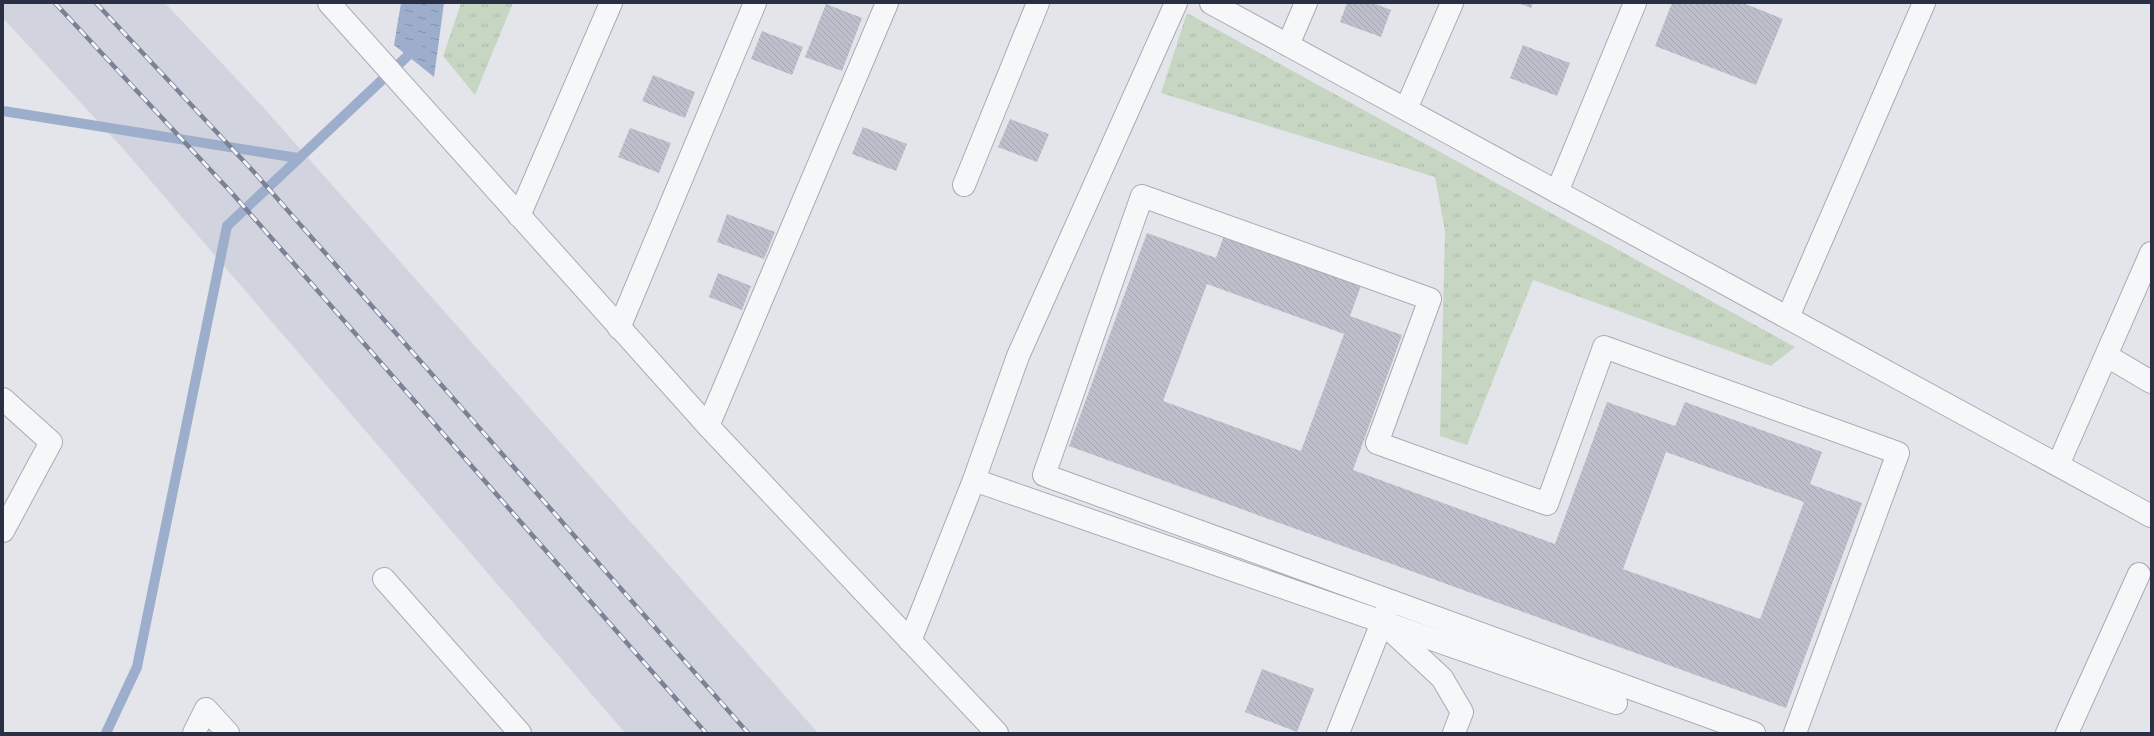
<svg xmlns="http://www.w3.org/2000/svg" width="2154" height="736" viewBox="0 0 2154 736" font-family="'Asap Condensed',sans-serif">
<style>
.built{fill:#d1d4de}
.park{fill:url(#park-tufts)}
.water{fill:url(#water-ripples)}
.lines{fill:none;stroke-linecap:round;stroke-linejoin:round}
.stream{stroke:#9daecd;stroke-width:10}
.building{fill:url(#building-back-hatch);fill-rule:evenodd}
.minor-casing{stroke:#a8abb6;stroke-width:24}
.minor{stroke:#f6f7f9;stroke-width:22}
.rail-casing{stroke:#7b8296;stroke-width:4.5}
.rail{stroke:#f3f4f8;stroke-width:3;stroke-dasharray:9;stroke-linecap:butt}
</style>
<defs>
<pattern id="park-tufts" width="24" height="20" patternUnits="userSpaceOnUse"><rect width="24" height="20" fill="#c6d6c3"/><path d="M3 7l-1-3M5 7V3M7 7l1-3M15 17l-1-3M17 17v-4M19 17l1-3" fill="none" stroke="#aab8a9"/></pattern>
<pattern id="water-ripples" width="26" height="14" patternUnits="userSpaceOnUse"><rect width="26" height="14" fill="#9daecd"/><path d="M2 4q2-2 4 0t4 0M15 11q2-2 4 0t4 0" fill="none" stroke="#808ea8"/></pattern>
<pattern id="building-back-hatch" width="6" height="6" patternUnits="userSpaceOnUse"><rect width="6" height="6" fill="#bdc0cc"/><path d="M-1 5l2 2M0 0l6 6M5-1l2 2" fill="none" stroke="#a3a5b0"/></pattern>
</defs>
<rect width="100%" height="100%" fill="#e3e5eb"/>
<!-- built -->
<polygon class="built" points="3,3 165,3 263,107 818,733 625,733 126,152 3,18"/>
<!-- park -->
<g class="park">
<polygon points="461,3 513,3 475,95 443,56"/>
<polygon points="1187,13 1795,347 1771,366 1533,280 1467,445 1440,436 1445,231 1435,177 1161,93"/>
</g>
<!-- water -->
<polygon class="water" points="401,3 444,3 434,77 394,45"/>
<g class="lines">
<!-- stream -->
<g class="stream">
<polyline points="3,111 298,158"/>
<polyline points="106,733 137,667 227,226 417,47"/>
</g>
</g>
<!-- building -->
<g class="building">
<polygon points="1347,3 1373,3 1391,10 1381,37 1340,22"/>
<polygon points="1518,3 1533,3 1531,8"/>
<polygon points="1672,3 1743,3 1783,19 1756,85 1655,46"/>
<polygon points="826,4 862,18 842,71 805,57"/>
<polygon points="762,31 803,47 792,75 751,59"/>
<polygon points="1523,45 1570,63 1557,96 1510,78"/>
<polygon points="653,75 695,92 685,118 642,101"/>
<polygon points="1010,119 1049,134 1037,162 998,147"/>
<polygon points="863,127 907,144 896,171 852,154"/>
<polygon points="630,128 671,143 659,173 618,157"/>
<polygon points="727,214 775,232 764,259 717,242"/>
<path d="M1147,233L1216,258L1225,233L1362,283L1350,316L1402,335L1353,470L1555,544L1607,402L1675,426L1685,402L1822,452L1810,484L1862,503L1786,708L1069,446ZM1207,284L1344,334L1301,451L1163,401ZM1666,452L1804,502L1760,619L1623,569Z"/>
<polygon points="718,273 751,286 742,310 709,297"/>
<polygon points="1262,669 1314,689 1297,732 1245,712"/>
</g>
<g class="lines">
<defs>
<g id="minor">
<polyline points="329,3 708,426 997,733"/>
<polyline points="1211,3 2151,516"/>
<polyline points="1288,45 1306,3"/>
<polyline points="1406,109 1452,3"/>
<polyline points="964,185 1038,3"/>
<polyline points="1557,192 1635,3"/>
<polyline points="519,216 611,3"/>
<polyline points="1788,317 1924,3"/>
<polyline points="619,328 755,3"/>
<polyline points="2107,356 2151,382"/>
<polyline points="3,399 51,442 3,531"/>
<polyline points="708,426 887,3"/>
<polyline points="2058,465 2151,253"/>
<polyline points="974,480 1616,703"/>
<polyline points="384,579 520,733"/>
<polyline points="1387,627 1442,678 1462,712 1454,733"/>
<polyline points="910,641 974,480 1018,356 1176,3"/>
<polyline points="194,733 206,709 228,733"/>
<polyline points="1338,733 1387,610"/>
<polyline points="1754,733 1044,475 1142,196 1430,299 1377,443 1547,504 1604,347 1898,453 1795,733"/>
<polyline points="2067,733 2139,574"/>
</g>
</defs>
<!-- minor casing -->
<use href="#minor" class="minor-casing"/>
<!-- minor -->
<use href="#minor" class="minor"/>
<defs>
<g id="rail">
<polyline points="55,3 231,192 706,733"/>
<polyline points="96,3 253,171 748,733"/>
</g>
</defs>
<!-- rail casing -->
<use href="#rail" class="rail-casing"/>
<!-- rail -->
<use href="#rail" class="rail"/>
</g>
<!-- border -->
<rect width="2154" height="736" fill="none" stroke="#2a3044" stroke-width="8"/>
</svg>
